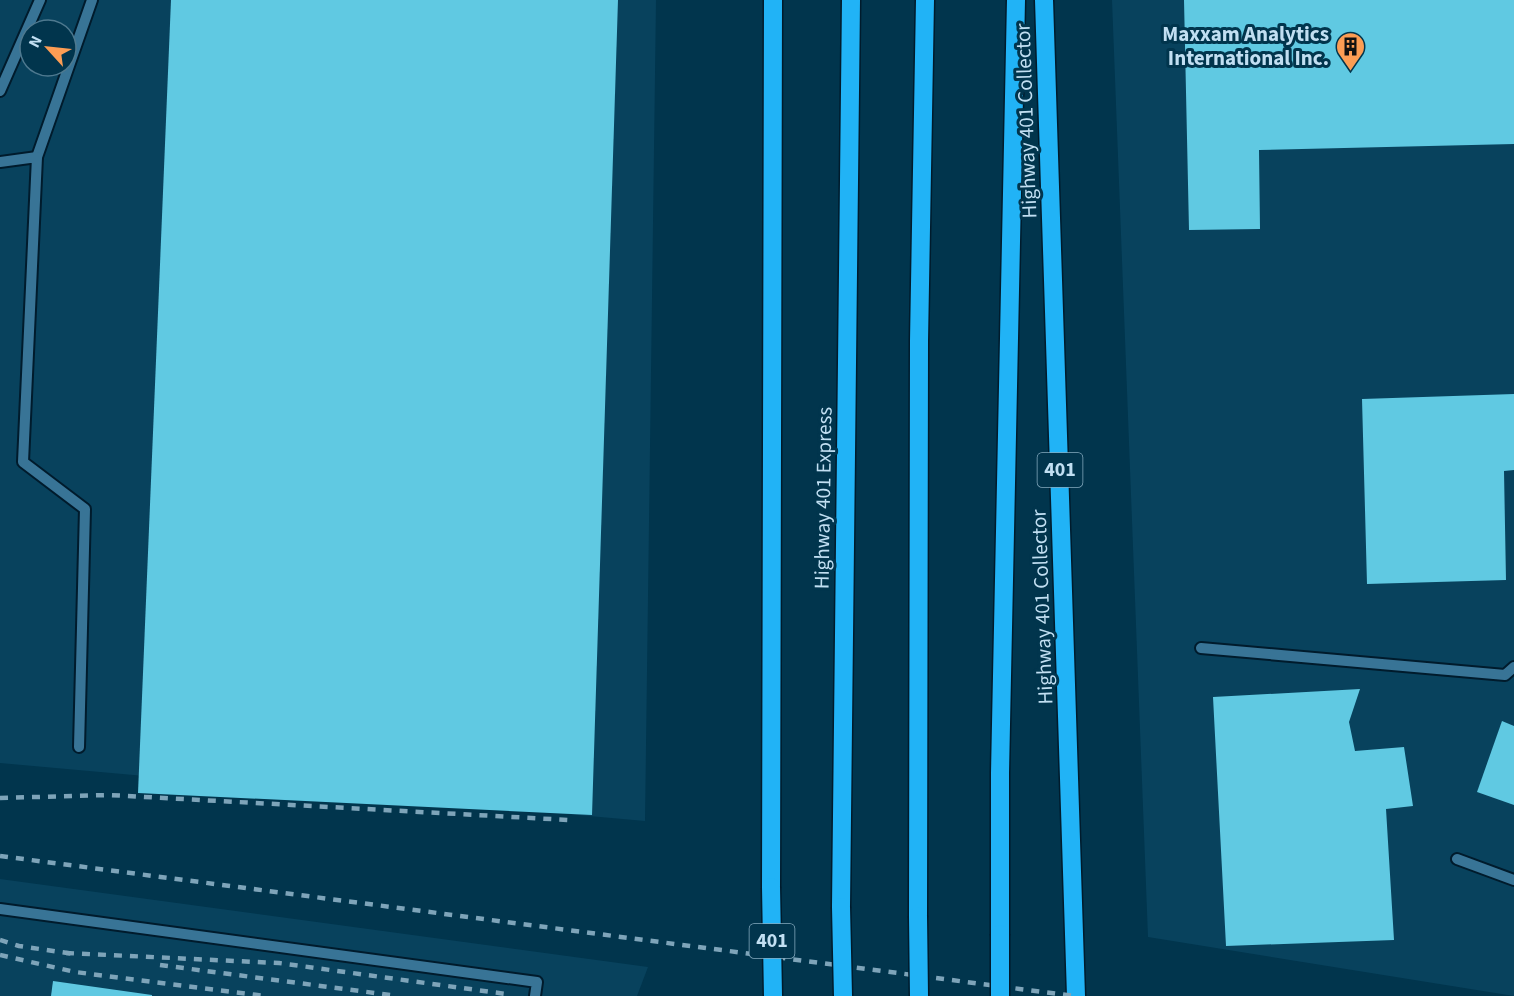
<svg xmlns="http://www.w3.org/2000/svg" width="1514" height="996" viewBox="0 0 1514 996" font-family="'Source Sans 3',sans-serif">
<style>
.built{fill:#08425d;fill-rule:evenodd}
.building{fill:#60c9e2}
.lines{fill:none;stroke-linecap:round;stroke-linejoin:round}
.lane-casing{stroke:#001b2c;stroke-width:14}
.highway-casing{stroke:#001b2c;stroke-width:21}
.lane{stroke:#387496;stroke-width:10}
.highway{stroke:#21b3f6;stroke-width:18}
.rail{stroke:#7ea4b9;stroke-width:4.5;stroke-dasharray:8 8;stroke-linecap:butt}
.highway-bridge-casing{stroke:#001b2c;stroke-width:21;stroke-linecap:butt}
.highway-bridge{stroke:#21b3f6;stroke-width:18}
.labels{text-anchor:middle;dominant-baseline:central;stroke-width:6;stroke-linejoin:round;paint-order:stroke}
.shield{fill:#01354d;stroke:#87acc0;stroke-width:1.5}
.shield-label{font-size:20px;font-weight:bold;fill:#c1dff2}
.poi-label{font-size:21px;font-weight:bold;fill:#c1dff2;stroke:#01354d;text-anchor:end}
.street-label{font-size:21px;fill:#c1dff2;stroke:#01354d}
</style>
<rect width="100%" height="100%" fill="#01354d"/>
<!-- built -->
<g class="built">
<path d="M0,0H656L645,821L0,763ZM30,30H66V66H30Z"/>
<polygon points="1112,0 1514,0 1514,996 1148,937"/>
<polygon points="0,879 648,967 637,996 0,996"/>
</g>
<!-- building -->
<g class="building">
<polygon points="171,0 618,0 592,815 138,793"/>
<polygon points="1184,0 1514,0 1514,144 1259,150 1260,229 1189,230"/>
<polygon points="1514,394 1514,470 1504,471 1506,580 1367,584 1362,399"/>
<polygon points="1360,689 1349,722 1355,751 1404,747 1413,806 1386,809 1394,940 1226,946 1213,697"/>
<polygon points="1502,721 1514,726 1514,805 1477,792"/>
<polygon points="53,981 152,995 152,996 51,996"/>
</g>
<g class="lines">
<defs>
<g id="lane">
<polyline points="0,91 40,0"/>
<polyline points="37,157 92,0"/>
<polyline points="0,162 37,157 23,462 85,509 79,747"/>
<polyline points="1201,648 1505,675 1514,667"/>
<polyline points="1457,859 1514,880"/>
<polyline points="0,909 537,982 535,996"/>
</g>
<g id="highway">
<polyline points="1044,0 1076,996"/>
<polyline points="771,887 773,0"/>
<polyline points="841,907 851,0"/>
<polyline points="918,916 919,341 925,0"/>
<polyline points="1000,934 1000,773 1016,0"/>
</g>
</defs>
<!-- lane casing -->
<use href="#lane" class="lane-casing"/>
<!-- highway casing -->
<use href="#highway" class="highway-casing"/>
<!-- lane -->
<use href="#lane" class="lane"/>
<!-- highway -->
<use href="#highway" class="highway"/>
<!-- rail -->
<g class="rail">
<polyline points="0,798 109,795 568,820"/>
<polyline points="0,856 1074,996"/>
<polyline points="0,940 19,946 74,954"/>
<polyline points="66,953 279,963 506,994"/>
<polyline points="0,955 75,972 265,996"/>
<polyline points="160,965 398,996"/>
</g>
<defs>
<g id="highway-bridge">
<polyline points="771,887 773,996"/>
<polyline points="841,907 843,996"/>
<polyline points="918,916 919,996"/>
<polyline points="1000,934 1000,996"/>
</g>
</defs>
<!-- highway-bridge casing -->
<use href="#highway-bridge" class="highway-bridge-casing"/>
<!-- highway-bridge -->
<use href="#highway-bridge" class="highway-bridge"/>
</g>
<!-- icons -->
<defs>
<symbol id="building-pin" viewBox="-11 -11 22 30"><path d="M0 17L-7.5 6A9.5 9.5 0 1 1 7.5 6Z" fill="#fc9d54" stroke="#01354d"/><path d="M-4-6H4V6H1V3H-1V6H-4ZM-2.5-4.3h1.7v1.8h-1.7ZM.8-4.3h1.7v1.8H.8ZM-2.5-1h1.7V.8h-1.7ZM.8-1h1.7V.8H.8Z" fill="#111"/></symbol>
</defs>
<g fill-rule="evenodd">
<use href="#building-pin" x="1334" y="30" width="33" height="45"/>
</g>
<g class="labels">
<!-- shield labels -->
<g class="shield">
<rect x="1037.5" y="453" width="45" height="34" rx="4.5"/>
<rect x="749.5" y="924" width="45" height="34" rx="4.5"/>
</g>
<g class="shield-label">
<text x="1060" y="470">401</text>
<text x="772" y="941">401</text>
</g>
<!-- poi labels -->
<g class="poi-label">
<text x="1329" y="34">Maxxam Analytics<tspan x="1329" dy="24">International Inc.</tspan></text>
</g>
<!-- street labels -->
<g class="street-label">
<text transform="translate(1026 121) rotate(-92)">Highway 401 Collector</text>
<text transform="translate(823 498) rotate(-89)">Highway 401 Express</text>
<text transform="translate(1042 607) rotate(-92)">Highway 401 Collector</text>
</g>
</g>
<!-- north arrow -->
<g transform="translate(48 48) rotate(297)"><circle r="28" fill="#01354d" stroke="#4e798f" stroke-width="1.5"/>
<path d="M0-4.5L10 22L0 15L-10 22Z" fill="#fc9d54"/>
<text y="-9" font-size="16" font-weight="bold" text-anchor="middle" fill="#c1dff2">N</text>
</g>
</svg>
